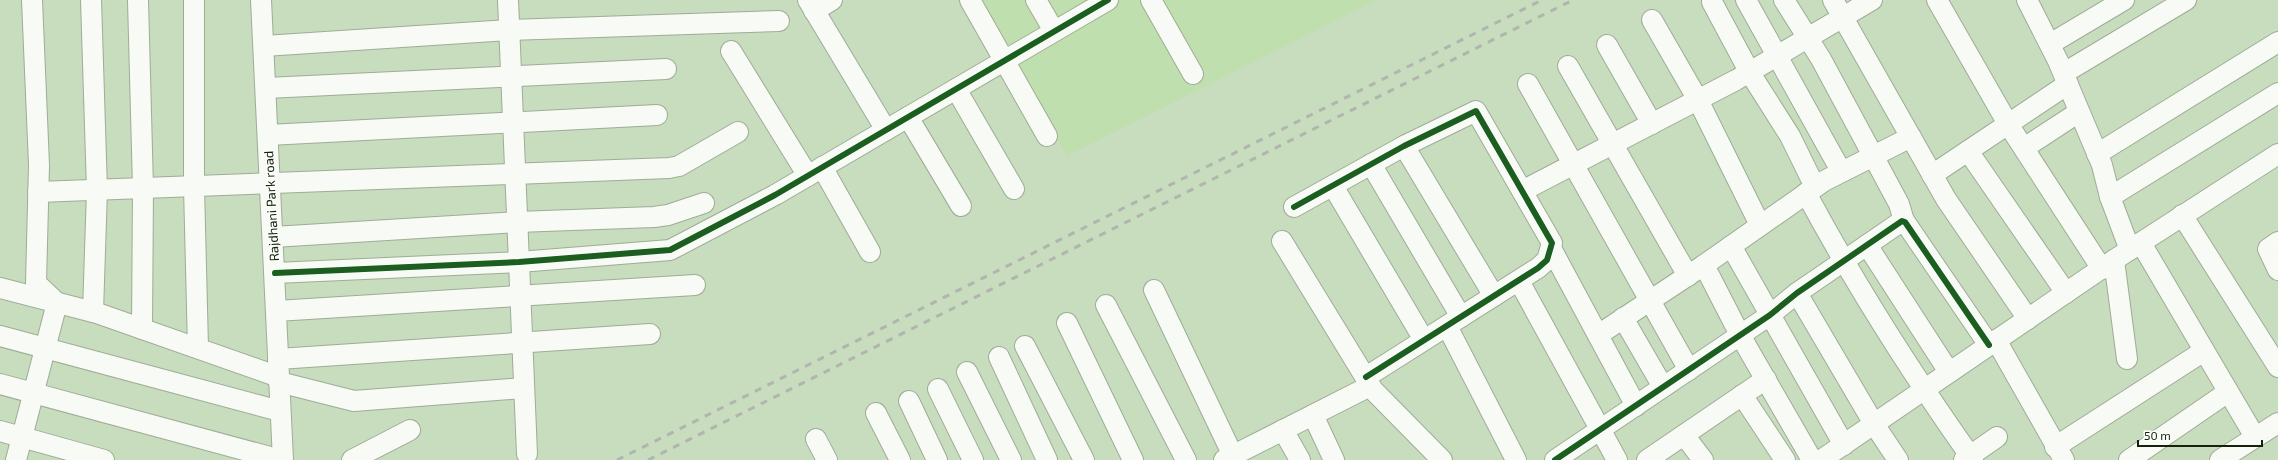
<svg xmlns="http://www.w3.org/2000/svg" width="2278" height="460" viewBox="0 0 2278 460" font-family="'Exo 2',sans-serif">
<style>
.built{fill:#c0dfaf}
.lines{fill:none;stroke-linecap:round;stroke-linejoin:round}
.minor-casing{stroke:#9ead96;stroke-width:22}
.minor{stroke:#f7faf5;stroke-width:20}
.rail{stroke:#b0b5ad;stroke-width:3;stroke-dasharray:7 7;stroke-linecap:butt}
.cycleway-casing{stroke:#fbfef9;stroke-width:8}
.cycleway{stroke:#1b5e20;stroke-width:6}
.labels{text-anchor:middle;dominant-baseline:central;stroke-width:3;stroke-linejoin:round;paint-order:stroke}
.street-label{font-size:13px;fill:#15210d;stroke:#fbfef9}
</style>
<rect width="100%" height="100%" fill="#c8dcbe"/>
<!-- built -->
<polygon class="built" points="978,0 1377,0 1067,156"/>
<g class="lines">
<defs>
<g id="minor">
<polyline points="91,0 97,190 93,312"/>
<polyline points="138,0 143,188 142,329"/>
<polyline points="194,0 194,187 198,348"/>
<polyline points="261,0 283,460"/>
<polyline points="508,0 527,454"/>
<polyline points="808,0 886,130"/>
<polyline points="970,0 1047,136"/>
<polyline points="1036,0 1054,31"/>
<polyline points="1151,0 1193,74"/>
<polyline points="1746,0 1841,171"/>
<polyline points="1784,0 1821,59 1899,204 1904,221"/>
<polyline points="1833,0 1946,199 2028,319"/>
<polyline points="1937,0 2008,124 2102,269"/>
<polyline points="2027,0 2058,61 2102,165 2110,197 2130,250"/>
<polyline points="1712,2 1750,73 1790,136 1815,187"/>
<polyline points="814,11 832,0"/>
<polyline points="1652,20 1698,100 1760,225"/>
<polyline points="2050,44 2124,0"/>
<polyline points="1607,45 1652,124"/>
<polyline points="264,46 509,30 779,21"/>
<polyline points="731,51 808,176"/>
<polyline points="1568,66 1688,276"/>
<polyline points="2064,73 2186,0"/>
<polyline points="1528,84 1689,370"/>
<polyline points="266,88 666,69"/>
<polyline points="956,89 1014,189"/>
<polyline points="908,117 961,206"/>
<polyline points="268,135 657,115"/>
<polyline points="1404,146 1494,296"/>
<polyline points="2024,148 2079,112"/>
<polyline points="1968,151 2066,293"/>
<polyline points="2097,154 2278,42"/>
<polyline points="1371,164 1461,317"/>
<polyline points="822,167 870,252"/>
<polyline points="1932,175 2068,84"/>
<polyline points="1333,186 1424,340"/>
<polyline points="1522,191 1736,80 1872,0"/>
<polyline points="38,192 669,168 679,166 738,132"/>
<path d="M1806,193C1856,286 1912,374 1973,460"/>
<polyline points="2110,197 2278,93"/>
<polyline points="1294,207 1404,146 1476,111 1552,243 1547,260 1538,268 1366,377"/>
<polyline points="2182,215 2278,367"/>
<polyline points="273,237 517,222 654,217 668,215 704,203"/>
<polyline points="1282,241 1373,390 1442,460"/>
<polyline points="2278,242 2268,249 2278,270"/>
<polyline points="2141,243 2255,437"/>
<polyline points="1867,245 1949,372"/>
<polyline points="1731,246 1844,445"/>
<polyline points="1552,250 1636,406"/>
<polyline points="2114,260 2127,359"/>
<polyline points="1704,265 1740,335 1812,460"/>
<polyline points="275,273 519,262 670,250 775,195 1108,0"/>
<polyline points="1519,281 1617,460"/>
<polyline points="0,288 97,313 279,377"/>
<polyline points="1154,290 1235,460"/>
<polyline points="1797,293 1874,424 1898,460"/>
<polyline points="1106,305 1186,460"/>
<polyline points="276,311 695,285"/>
<polyline points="1623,318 1663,387"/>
<polyline points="1067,323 1133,460"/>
<polyline points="1447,326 1516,460"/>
<polyline points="1598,335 1704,265 1824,181 1911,137"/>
<polyline points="0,336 280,411"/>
<polyline points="1996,340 2064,460"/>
<polyline points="1025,346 1084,460"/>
<polyline points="999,357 1047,460"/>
<polyline points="278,359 650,334"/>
<polyline points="967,372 1011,460"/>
<polyline points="279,382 354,401 524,388"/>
<polyline points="0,384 281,460"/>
<polyline points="938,389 973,460"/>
<polyline points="1742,395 1785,460"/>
<polyline points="909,401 937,460"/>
<polyline points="876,413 900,460"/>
<polyline points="1313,415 1334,460"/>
<polyline points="1283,430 1300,460"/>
<polyline points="0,431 104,460"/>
<polyline points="1684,435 1703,460"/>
<polyline points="816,439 827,460"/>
<polyline points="2055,447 2204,351"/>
<polyline points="16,460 57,303 36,283 39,165 32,0"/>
<polyline points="352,460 410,430"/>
<polyline points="1224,460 1370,386"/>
<polyline points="1555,460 1770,315 1797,293 1902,221 1905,222 1989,345"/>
<polyline points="1647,460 1766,379"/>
<polyline points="1821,460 2114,260 2278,154"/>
<polyline points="1964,460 1997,437"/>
<polyline points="2129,460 2228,392"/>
<polyline points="2220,460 2278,423"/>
</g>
</defs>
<!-- minor casing -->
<use href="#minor" class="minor-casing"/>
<!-- minor -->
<use href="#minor" class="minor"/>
<!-- rail -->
<g class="rail">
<polyline points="617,460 1542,0"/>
<polyline points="648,460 1573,0"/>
</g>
<defs>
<g id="cycleway">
<polyline points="1294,207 1404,146 1476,111 1552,243 1547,260 1538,268 1366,377"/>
<polyline points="275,273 519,262 670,250 775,195 1108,0"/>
<polyline points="1555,460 1770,315 1797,293 1902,221 1905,222 1989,345"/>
</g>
</defs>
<!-- cycleway casing -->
<use href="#cycleway" class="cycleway-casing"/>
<!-- cycleway -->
<use href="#cycleway" class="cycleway"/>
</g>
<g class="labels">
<!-- street labels -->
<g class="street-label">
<text transform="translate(271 206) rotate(-93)">Rajdhani Park road</text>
</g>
</g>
<!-- scale -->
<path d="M2138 440v6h124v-6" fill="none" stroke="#15210d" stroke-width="2"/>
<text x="2144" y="440" font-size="12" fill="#15210d" stroke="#fbfef9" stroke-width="3" paint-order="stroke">50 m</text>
</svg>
